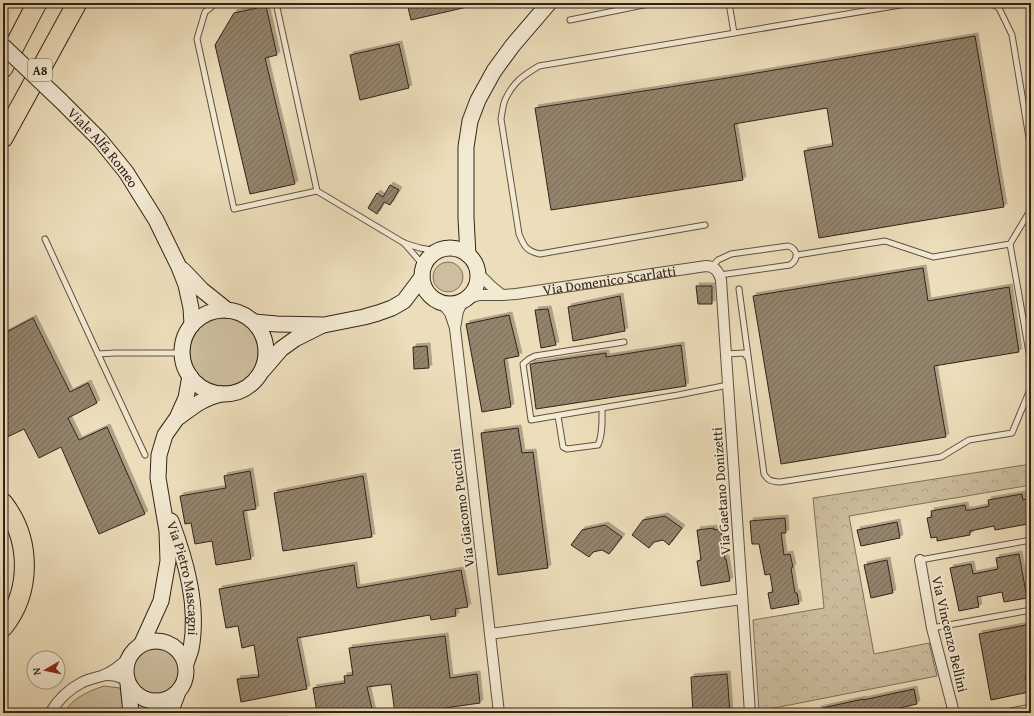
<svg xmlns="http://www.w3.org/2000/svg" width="1034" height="716" viewBox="0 0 1034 716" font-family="'Gentium Book Plus',serif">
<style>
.green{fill:#cdbe9f;stroke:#7f705c}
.park{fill:url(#park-crowns);stroke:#7f705c}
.building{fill:url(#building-hatch);stroke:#312219;filter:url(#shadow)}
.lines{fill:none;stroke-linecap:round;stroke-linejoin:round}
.service-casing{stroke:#605142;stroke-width:7}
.minor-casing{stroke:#605142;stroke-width:12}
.secondary-casing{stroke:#312219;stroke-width:17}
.motorway-casing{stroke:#312219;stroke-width:21}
.service{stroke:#f3ead3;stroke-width:5}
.minor{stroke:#f3ead3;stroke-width:10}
.secondary{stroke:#f3ead3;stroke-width:15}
.motorway{stroke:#eddebb;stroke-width:19}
.secondary-bridge-casing{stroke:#312219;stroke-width:17;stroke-linecap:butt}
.secondary-bridge{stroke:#f3ead3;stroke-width:15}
.labels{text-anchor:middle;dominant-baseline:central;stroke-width:4;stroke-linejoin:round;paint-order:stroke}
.shield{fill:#f3ead3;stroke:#6b5e51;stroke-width:1}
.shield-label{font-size:13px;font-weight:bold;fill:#312219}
.street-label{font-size:14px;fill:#312219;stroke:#f3ead3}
</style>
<defs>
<pattern id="park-crowns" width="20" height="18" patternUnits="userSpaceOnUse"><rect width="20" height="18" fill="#cdbe9f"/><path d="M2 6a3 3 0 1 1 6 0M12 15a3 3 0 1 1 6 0" fill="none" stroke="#b0a388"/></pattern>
<pattern id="building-hatch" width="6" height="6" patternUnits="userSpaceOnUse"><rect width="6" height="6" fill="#93846d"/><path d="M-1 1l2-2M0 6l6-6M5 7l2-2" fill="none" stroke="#796c59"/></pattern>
<filter id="shadow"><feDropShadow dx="3" dy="-3" stdDeviation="0" flood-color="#0004"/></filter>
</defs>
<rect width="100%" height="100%" fill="#eddebb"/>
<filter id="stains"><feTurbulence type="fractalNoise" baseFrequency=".005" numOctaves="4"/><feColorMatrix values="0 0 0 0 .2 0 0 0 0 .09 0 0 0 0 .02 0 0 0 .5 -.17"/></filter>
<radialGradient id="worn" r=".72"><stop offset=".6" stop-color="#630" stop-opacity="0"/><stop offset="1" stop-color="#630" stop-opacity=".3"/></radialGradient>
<!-- green -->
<g class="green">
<circle cx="448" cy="277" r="15"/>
<circle cx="224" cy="352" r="34"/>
<circle cx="156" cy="670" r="24"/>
<path d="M104,686L120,688L123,708L103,712V713H64C72,698 89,691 104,686Z"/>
</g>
<!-- park -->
<polygon class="park" points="1031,464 1031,485 849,516 874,654 929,643 937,676 759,711 753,620 824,608 813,498"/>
<!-- building -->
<g class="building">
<polygon points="407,3 467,3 467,7 411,20"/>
<polygon points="266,6 277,55 265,58 295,184 250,194 215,45 234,13"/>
<polygon points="975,36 1004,207 819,238 804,151 833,146 827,108 734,124 743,180 551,210 535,108 727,78"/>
<polygon points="399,44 409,88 360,100 350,55"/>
<polygon points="390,185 399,190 390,205 384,202 377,214 368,208 377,193 383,197"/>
<polygon points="923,268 928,301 1009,287 1019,352 934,366 946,437 781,464 753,296"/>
<polygon points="696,286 712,286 712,304 698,304"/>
<polygon points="620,296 625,331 573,341 568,307"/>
<polygon points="548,309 556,345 541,348 535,310"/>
<polygon points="509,315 519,356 504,359 511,407 482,412 466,324"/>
<polygon points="33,318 70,392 88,383 97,403 68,418 79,440 107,427 145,514 99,534 61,447 39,458 24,429 3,439 3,334"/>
<polygon points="681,345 686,386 536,409 530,364 606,353 606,357"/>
<polygon points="427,346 429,368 414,369 413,347"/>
<polygon points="518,428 522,453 533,452 548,568 498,575 481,433"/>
<polygon points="250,471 256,509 243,511 251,559 216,565 212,541 195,544 191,523 185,524 180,496 226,488 224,476"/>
<polygon points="363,476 372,537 283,551 274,493"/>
<polygon points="1022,494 1023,500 1028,498 1031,513 1031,520 1027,520 1028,524 995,530 994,526 970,531 970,535 937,541 937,537 931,538 927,518 932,517 931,511 965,505 966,510 971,510 989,506 988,500"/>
<polygon points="665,516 682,528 669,545 663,540 654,542 649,548 632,535 643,520"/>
<polygon points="785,518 786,533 781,533 784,555 790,554 793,567 791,568 795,593 797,593 799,604 771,609 768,593 773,592 770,574 765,575 759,544 752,544 750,521"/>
<polygon points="897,522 900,538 861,546 857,530"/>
<polygon points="605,525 622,537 609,554 602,550 593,552 589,557 571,545 582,530"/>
<polygon points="714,528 714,530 719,529 719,532 721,532 725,559 726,559 730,581 701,586 697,561 701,560 697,530"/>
<polygon points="1019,554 1027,598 1004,602 1002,592 977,597 979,607 959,611 950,568 971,564 973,574 998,569 996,558"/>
<polygon points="887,560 893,593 871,598 864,565"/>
<polygon points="354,565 357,588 461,570 468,607 455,609 456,616 431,620 430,615 297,638 307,689 241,702 237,679 259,677 254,645 242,648 238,626 226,628 219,589"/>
<polygon points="1031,624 1031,675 1025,676 1029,692 991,700 979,634"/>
<polygon points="445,636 450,678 477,674 480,703 438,709 439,713 418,713 418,710 395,713 391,684 367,687 373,713 317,713 313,688 345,683 344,676 353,675 349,648"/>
<polygon points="727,674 730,713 693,713 691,677"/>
<polygon points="914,689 917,704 879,713 819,713 818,709 863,699 863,700"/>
</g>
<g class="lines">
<defs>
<g id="service">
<polyline points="216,3 205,12 197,39 234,209 317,191 404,243 420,248 438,251"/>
<polyline points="276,3 317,191"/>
<polyline points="729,3 734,33"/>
<polyline points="990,3 999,8 1012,35 1031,150"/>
<polyline points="570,20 653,3"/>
<path d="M705,225L540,254C526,251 524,246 519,234L501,119C502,113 503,105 505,100C513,82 524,75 539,66L912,3"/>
<polyline points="45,239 98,354 115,353 182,353"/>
<polyline points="404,243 424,266"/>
<polyline points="1010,244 1031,364"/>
<polyline points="797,255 885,241 933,257 1010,244 1031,209"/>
<path d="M712,267L718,260L731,254L788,246C798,249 799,259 790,265L720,275"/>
<path d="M739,289L764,474C769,482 772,481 780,482L941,457L969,440L1012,433L1031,387"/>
<polyline points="624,342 535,356 529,359 523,364 531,420 678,395 728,385"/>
<polyline points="98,354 145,455"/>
<polyline points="725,354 744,353 748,358"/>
<path d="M558,416L563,447L567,449L598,445C603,434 602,420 602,408"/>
<polyline points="920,560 1031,540"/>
<polyline points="932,628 1031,610"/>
<polyline points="1001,713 1031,707"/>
</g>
<g id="minor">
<polyline points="478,273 490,285 502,295"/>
<path id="s1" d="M466,299L479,295H502L516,294L706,266C715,266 719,272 721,280L750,713"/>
<polyline points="463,301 458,311 455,328 499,713"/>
<polyline points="441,302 450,313 455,328"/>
<polyline points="920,560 932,628 954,713"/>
<polyline points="490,634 742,599"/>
<path d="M104,675C114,675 120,676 128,682"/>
<path d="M50,713C58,700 67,690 81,683C88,679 95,678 102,676C112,672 120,666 128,658"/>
</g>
<g id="secondary">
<path id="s2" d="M61,101L100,140L126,172L156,220L179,267L186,285L191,308L192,324"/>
<circle cx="450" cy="276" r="28"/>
<polyline points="468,255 466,218 466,147 470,121 478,100 494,71 513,45 549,3"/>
<polyline points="183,270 202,290 227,310"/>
<circle cx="224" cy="352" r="42"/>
<polyline points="254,322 277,324 324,325 364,317 378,313 392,308 404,301 422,277"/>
<polyline points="263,370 281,349 295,339 321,326"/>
<path d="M179,417C195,405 202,399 221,394"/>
<path id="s3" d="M171,521C186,561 199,606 191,649C190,654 187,659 186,664"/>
<circle cx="156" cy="671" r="30"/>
<polyline points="142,643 161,601 168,561 167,531 158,478 159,455 165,435 177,418 186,398 190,376"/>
<polyline points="128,683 131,713"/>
<polyline points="170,713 178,692"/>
</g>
<g id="motorway">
<polyline points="3,68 37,3"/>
<polyline points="3,138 77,3"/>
<path d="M3,503C31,539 32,591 3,627"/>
</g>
</defs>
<!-- service casing -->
<use href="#service" class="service-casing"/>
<!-- minor casing -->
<use href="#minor" class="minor-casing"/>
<!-- secondary casing -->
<use href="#secondary" class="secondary-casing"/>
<!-- motorway casing -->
<use href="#motorway" class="motorway-casing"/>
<!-- service -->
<use href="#service" class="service"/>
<!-- minor -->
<use href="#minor" class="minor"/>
<!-- secondary -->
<use href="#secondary" class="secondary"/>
<!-- motorway -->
<use href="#motorway" class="motorway"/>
<defs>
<polyline id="secondary-bridge" points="3,46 61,101"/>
</defs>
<!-- secondary-bridge casing -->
<use href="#secondary-bridge" class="secondary-bridge-casing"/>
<!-- secondary-bridge -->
<use href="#secondary-bridge" class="secondary-bridge"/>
</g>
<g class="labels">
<!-- shield labels -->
<rect class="shield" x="28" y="59" width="24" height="22" rx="3"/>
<g class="shield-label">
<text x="40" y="70">A8</text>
</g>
<!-- street labels -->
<g class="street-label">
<text stroke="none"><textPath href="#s2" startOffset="63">Viale Alfa Romeo</textPath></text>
<text stroke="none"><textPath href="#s1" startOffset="145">Via Domenico Scarlatti</textPath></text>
<text transform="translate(721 491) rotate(-94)">Via Gaetano Donizetti</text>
<text transform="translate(462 508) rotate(-97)">Via Giacomo Puccini</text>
<text stroke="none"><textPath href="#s3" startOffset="59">Via Pietro Mascagni</textPath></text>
<text transform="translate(950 634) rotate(77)">Via Vincenzo Bellini</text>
</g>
</g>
<!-- margin -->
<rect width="1034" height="716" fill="none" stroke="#eddebb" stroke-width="16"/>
<rect x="4" y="4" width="1026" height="708" fill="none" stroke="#312219" stroke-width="2"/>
<rect x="8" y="8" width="1018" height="700" fill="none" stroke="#312219"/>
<!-- north arrow -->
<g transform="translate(46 670) rotate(261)"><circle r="19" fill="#f3ead3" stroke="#a59a89"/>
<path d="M0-3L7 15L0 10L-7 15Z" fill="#8f2418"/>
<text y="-6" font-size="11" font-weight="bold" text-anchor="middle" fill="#312219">N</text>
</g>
<rect width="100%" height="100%" filter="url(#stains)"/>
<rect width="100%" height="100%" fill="url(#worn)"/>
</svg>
